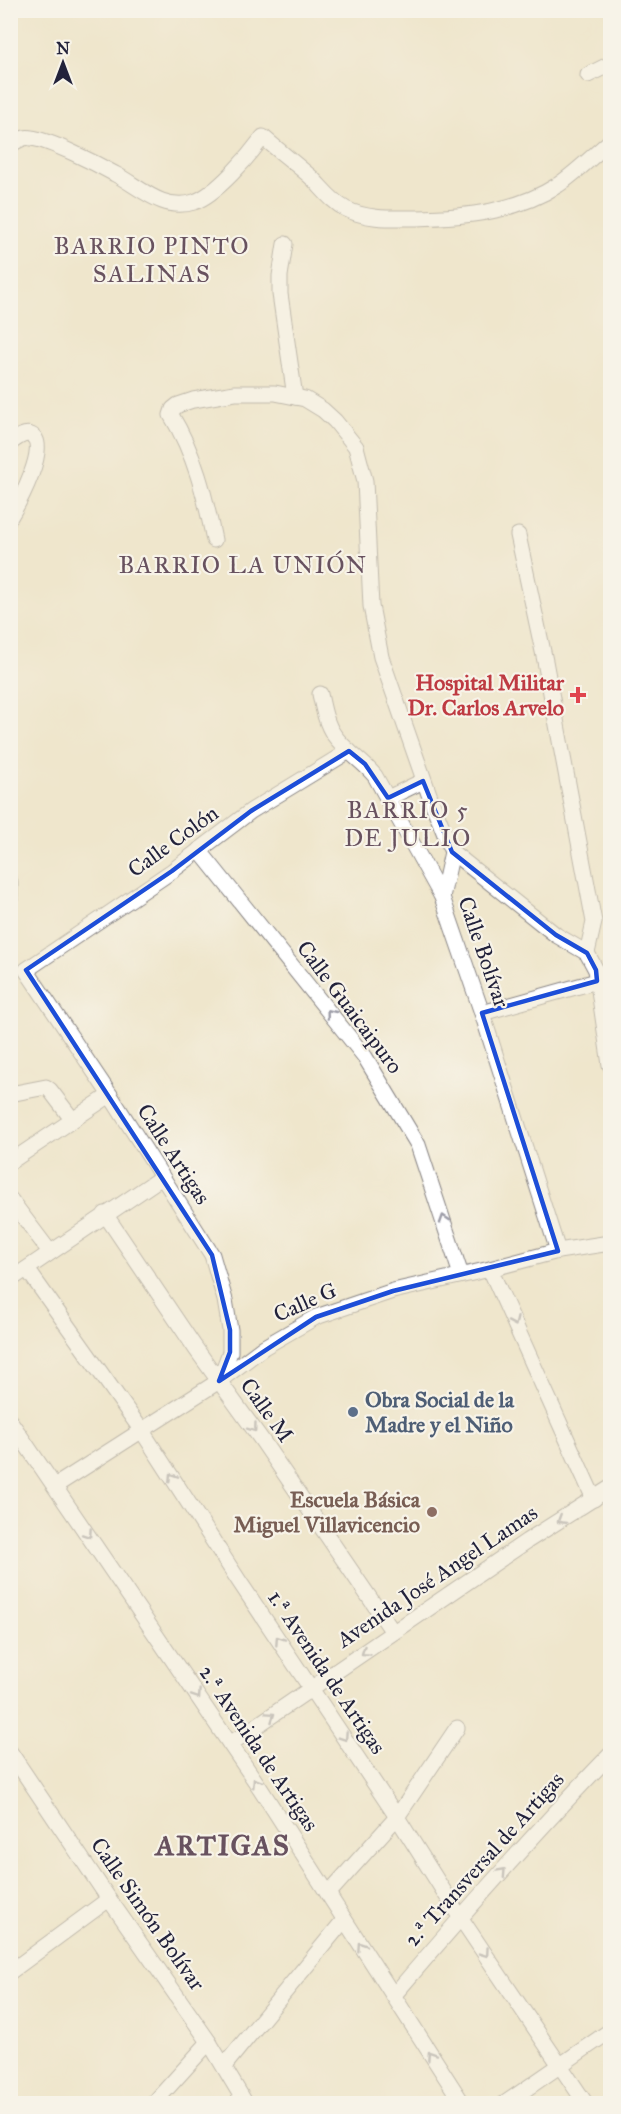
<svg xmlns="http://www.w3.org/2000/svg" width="621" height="2114" viewBox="0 0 621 2114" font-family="'IM FELL Great Primer',serif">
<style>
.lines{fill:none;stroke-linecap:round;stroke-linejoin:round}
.street-casing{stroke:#888484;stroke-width:17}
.street{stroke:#fff;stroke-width:15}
.oneway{stroke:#9c9ca7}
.marked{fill:none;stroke:#1d4ed8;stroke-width:4.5;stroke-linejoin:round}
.health-dot{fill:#e0444e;stroke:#f7f3e8;stroke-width:2}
.service-dot{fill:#5c6f8a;stroke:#f7f3e8;stroke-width:2}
.education-dot{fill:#8d6e63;stroke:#f7f3e8;stroke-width:2}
.labels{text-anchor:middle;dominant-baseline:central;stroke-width:4.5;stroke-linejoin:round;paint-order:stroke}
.health-label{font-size:22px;font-weight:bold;fill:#be3a42;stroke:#f7f3e8;text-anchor:end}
.street-label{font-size:22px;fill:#22223b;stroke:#f7f3e8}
.service-label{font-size:22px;font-weight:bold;fill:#4e5e75;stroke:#f7f3e8;text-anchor:start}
.education-label{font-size:22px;font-weight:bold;fill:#785e54;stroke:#f7f3e8;text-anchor:end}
.neighbourhood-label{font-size:24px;letter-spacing:1.5px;fill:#68525f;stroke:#f7f3e8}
.district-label{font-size:28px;font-weight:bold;letter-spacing:1.5px;fill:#68525f;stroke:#f7f3e8}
</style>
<rect width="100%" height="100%" fill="#f7f3e8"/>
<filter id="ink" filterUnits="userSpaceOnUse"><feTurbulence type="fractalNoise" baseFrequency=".0167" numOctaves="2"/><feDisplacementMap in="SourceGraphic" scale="12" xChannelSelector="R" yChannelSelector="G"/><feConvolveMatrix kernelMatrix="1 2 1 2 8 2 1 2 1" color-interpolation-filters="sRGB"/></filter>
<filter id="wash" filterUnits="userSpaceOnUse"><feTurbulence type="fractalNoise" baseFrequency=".008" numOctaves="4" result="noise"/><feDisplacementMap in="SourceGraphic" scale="24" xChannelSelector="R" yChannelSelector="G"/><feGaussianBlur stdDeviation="1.35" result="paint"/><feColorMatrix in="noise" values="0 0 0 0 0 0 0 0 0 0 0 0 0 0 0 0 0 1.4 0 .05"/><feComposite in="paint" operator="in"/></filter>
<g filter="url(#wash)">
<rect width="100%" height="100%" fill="#efe6cc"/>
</g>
<g filter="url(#ink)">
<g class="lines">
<defs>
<g id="street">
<polyline points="588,75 610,64"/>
<path d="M10,145C17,141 24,136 31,138C50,140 97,164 115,174C140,187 163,212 194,202C216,195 249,156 263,137C279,151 296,164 312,178C323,189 332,202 346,209C368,220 393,218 417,218C466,217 516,212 558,185C577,172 593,156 610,141"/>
<polyline points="285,244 280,276 280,294 295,397"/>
<path d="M10,443C16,439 24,432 31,435C51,444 18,504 10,517"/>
<polyline points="518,535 545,661 594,922 587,953"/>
<path d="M214,540C205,496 195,454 171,415L173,409L178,405L193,400L235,393H275L305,399L323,410L335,421L356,447L365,481L371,606L381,657L430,797L452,852L556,935L587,953L596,970L610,1065"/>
<path d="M320,694C323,708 326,724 334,735C345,751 363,761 375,776L442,897L482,1013L558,1251"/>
<polyline points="388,798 423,781"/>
<polyline points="199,850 365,1057 418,1145 461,1275"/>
<polyline points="10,882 10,899"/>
<polyline points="442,897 452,852"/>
<polyline points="482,1013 597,981"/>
<polyline points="10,1094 46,1087 50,1090 72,1119"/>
<polyline points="10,1162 110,1095"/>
<polyline points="10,1199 50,1252"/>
<polyline points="105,1214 196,1349 261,1439 393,1632"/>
<polyline points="27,1269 142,1431 239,1581 397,1817 460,1917 586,2104"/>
<polyline points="490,1269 594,1499"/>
<polyline points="10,1280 162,1177"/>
<polyline points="219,1381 230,1352 230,1330 225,1300 212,1255 110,1095 26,970 172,871 251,811 349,751"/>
<polyline points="10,1421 260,1788 463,2104"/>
<polyline points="55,1486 219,1381 264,1347 316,1317 393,1291 490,1269 558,1251 610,1243"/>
<polyline points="230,1744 527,1541 610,1488"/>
<polyline points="10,1752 109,1899 209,2042 246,2104"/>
<polyline points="328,1894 397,1817 457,1728"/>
<polyline points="10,1972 109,1899"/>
<path d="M394,1995C464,1913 535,1832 610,1755"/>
<polyline points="224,2066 344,1920"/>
<polyline points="153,2104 209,2042"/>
<polyline points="504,2104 610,2031"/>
</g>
</defs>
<!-- street casing -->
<use href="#street" class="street-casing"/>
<!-- street -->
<use href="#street" class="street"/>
</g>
<!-- one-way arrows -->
<defs><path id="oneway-chevron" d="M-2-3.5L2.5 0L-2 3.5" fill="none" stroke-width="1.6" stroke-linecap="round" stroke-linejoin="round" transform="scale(1.5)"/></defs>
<g class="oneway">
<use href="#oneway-chevron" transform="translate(330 1013) rotate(-129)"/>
<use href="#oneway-chevron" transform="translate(444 1219) rotate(-108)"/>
<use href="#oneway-chevron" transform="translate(514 1322) rotate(66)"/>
<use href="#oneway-chevron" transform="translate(253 1428) rotate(54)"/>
<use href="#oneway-chevron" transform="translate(172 1477) rotate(-123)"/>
<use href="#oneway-chevron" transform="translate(561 1520) rotate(148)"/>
<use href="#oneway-chevron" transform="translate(88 1534) rotate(56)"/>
<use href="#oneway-chevron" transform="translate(279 1640) rotate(-124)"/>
<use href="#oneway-chevron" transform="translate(365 1652) rotate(146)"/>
<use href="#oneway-chevron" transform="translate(197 1695) rotate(56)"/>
<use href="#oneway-chevron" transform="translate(271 1716) rotate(-34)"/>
<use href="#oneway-chevron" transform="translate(344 1737) rotate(56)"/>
<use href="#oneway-chevron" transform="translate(256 1782) rotate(-124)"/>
<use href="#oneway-chevron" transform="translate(502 1872) rotate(-47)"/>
<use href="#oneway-chevron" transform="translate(361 1946) rotate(-124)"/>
<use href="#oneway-chevron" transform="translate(485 1953) rotate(55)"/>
<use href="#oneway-chevron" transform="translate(431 2055) rotate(-124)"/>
</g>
</g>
<!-- marked area -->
<path d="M0 0H621V2114H0ZM349,751L365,764L388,798L423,781L452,852L556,935L587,953L596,970L597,981L482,1013L558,1251L393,1291L316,1317L219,1381L230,1352V1330L212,1255L26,970L172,871L251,811Z" fill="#efe6cc" fill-opacity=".55" fill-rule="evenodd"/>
<path class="marked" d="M349,751L365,764L388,798L423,781L452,852L556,935L587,953L596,970L597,981L482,1013L558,1251L393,1291L316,1317L219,1381L230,1352V1330L212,1255L26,970L172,871L251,811Z"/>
<!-- markers -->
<path class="health-dot" d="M575 686h6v6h6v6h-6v6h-6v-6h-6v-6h6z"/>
<circle class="service-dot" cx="353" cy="1412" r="6"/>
<circle class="education-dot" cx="432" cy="1512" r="6"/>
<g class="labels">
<!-- health labels -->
<g class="health-label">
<text x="564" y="682">Hospital Militar<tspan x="564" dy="25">Dr. Carlos Arvelo</tspan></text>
</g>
<!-- street labels -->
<g class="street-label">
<text transform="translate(173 841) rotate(-36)">Calle Colón</text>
<text transform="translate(484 952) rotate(71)">Calle Bolívar</text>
<text transform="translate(350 1007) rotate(53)">Calle Guaicaipuro</text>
<text transform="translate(174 1154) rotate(57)">Calle Artigas</text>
<text transform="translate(305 1302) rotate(-24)">Calle G</text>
<text transform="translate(267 1410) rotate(54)">Calle M</text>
<text transform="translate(437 1576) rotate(-34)">Avenida José Angel Lamas</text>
<text transform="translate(327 1672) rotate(56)">1.ª Avenida de Artigas</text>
<text transform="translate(259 1748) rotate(56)">2.ª Avenida de Artigas</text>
<text transform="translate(484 1859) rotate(-48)">2.ª Transversal de Artigas</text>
<text transform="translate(148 1914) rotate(55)">Calle Simón Bolívar</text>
</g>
<!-- service labels -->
<g class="service-label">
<text x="365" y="1399">Obra Social de la<tspan x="365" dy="25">Madre y el Niño</tspan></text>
</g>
<!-- education labels -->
<g class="education-label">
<text x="420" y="1499">Escuela Básica<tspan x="420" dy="25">Miguel Villavicencio</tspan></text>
</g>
<!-- neighbourhood labels -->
<g class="neighbourhood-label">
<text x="152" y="246">BARRIO PINTO<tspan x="152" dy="28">SALINAS</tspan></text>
<text x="243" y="565">BARRIO LA UNIÓN</text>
<text x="408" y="810">BARRIO 5<tspan x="408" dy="28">DE JULIO</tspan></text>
</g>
<!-- district labels -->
<g class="district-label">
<text x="223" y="1845">ARTIGAS</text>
</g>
</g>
<!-- margin -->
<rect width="621" height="2114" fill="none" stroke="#f7f3e8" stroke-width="36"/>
<!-- north arrow -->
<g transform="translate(63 63)" stroke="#f7f3e8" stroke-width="4.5" paint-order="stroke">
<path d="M0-4.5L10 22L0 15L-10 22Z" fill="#22223b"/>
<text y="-9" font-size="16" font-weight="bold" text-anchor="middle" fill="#22223b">N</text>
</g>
</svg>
